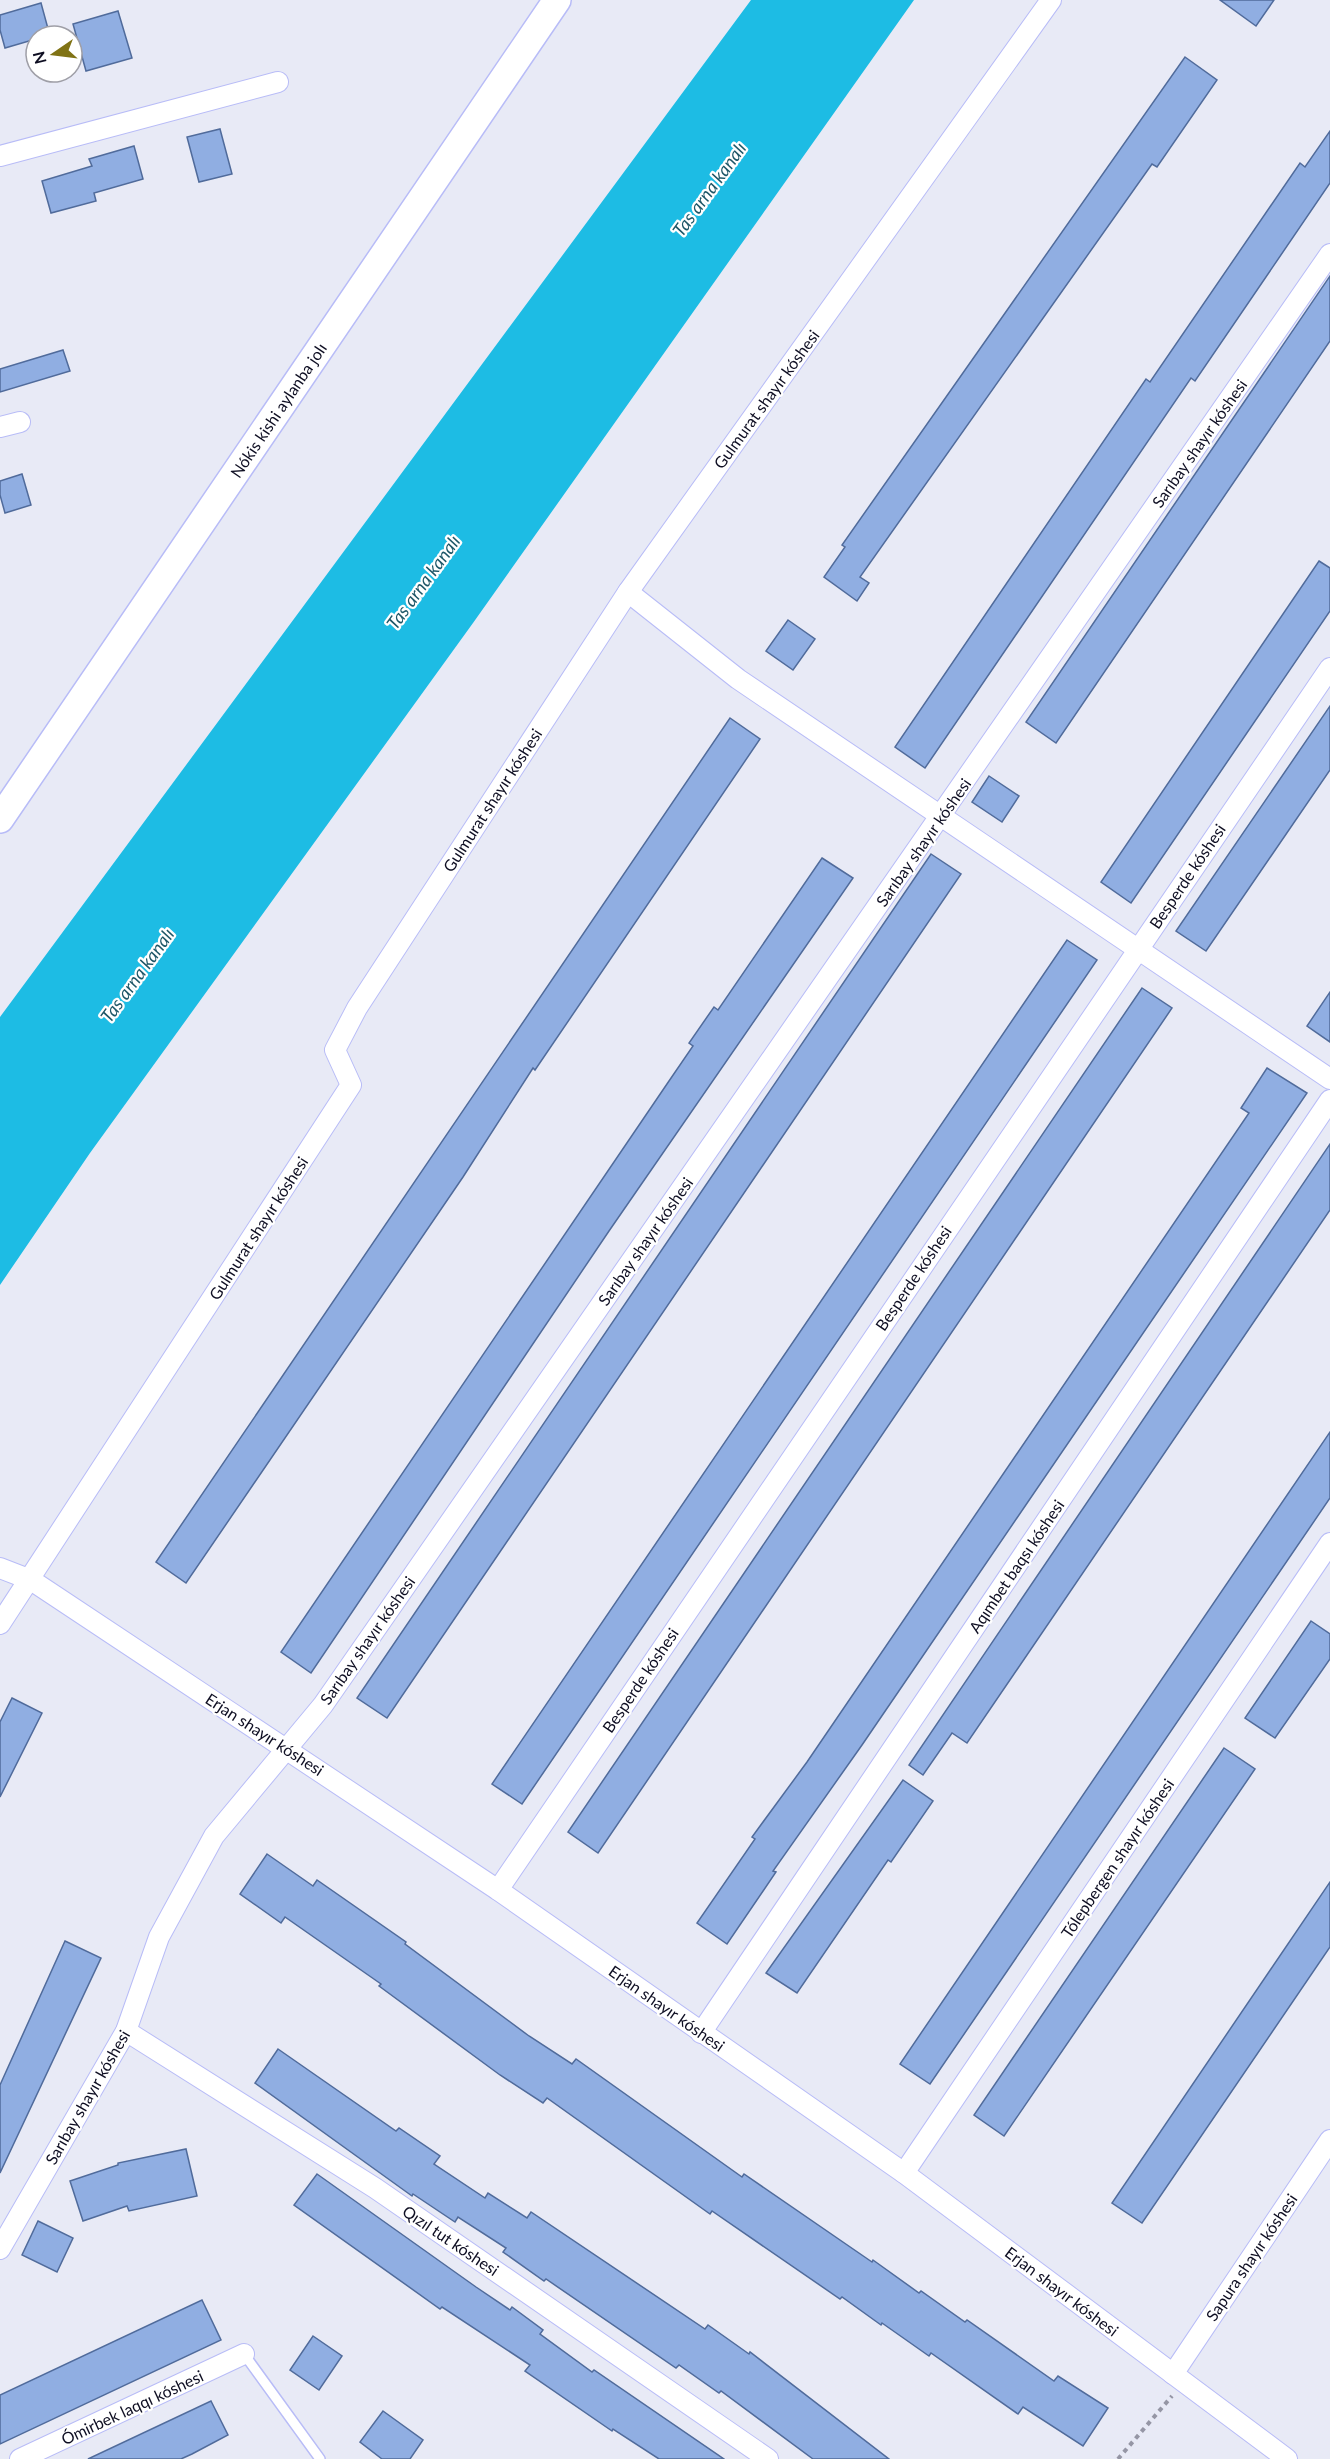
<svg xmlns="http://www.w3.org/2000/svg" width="1330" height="2459" viewBox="0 0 1330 2459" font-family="Lato,sans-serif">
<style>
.water{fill:#1dbce4}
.building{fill:#90aee2;stroke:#506b9b;stroke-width:1.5}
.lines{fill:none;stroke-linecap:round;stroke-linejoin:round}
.lane-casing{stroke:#b8bcf7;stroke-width:12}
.street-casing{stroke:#b8bcf7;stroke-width:22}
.secondary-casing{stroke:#b8bcf7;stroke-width:30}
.path{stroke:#9596a5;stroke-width:4;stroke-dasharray:4.5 4.5;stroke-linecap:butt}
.lane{stroke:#fff;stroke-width:9}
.street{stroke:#fff;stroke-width:20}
.secondary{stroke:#fff;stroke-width:27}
.labels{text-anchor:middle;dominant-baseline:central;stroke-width:4.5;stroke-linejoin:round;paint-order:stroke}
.street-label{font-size:16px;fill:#0e0e22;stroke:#fff}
.water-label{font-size:18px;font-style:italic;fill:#1e5768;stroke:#fff}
</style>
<rect width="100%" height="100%" fill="#e8eaf6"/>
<!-- water -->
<polygon class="water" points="751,0 914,0 473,623 90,1153 0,1285 0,1017"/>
<!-- building -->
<g class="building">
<polygon points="1220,0 1274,0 1256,26"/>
<polygon points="41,3 50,36 36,36 36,39 5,48 0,30 0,15"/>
<polygon points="118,11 132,58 86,71 73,24"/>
<polygon points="1185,57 1217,80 1157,167 1152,164 860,577 869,583 857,601 824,577 845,547 842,545"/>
<polygon points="220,129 232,174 199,182 187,137"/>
<polygon points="1330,131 1330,183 1195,381 1191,378 925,768 895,747 1146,379 1150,382 1300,163 1305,167"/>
<polygon points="134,146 143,179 94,193 96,201 51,213 42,181 92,166 89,159"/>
<polygon points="1330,276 1330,341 1056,743 1026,722"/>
<polygon points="63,350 70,371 0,392 0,369"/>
<polygon points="22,474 31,505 5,513 0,495 0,481"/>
<polygon points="1319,561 1330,568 1330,611 1131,903 1101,882"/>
<polygon points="788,620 815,639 793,670 766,651"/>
<polygon points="1330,706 1330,770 1206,951 1176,931"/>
<polygon points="730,718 760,739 535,1070 533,1068 463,1177 186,1583 156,1562"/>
<polygon points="989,776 1019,796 1002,822 972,802"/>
<polygon points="931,854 961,874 387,1718 357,1698"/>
<polygon points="822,858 853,878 609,1231 311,1673 281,1652 669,1081 693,1046 689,1043 714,1007 718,1010"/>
<polygon points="1067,940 1097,960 522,1804 492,1784"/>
<polygon points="1142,988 1172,1008 598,1853 568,1832"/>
<polygon points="1330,992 1330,1042 1307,1026"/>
<polygon points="1267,1068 1307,1093 862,1745 773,1871 776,1872 727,1944 697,1923 755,1839 752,1837 807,1762 1249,1113 1241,1108"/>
<polygon points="1330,1144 1330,1210 967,1743 952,1733 923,1775 909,1765"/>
<polygon points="1330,1432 1330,1498 930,2084 900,2064"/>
<polygon points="1311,1621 1330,1634 1330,1659 1275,1738 1245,1718"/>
<polygon points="12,1698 42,1713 0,1797 0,1722"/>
<polygon points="1224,1748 1255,1769 1004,2136 974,2115"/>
<polygon points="903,1780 933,1801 891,1862 888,1860 797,1993 766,1973"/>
<polygon points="267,1854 313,1886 317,1880 406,1942 405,1944 529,2036 572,2064 576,2059 742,2177 744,2174 872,2262 873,2260 919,2293 921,2291 965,2322 967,2320 1054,2381 1058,2376 1108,2408 1083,2446 1023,2407 1018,2414 931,2353 929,2356 882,2323 881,2325 842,2297 840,2299 712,2211 710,2214 547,2098 543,2103 500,2075 379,1986 381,1984 285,1917 281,1923 240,1894"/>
<polygon points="1330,1882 1330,1947 1142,2223 1112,2203"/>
<polygon points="65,1941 101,1958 0,2173 0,2085"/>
<polygon points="278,2049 396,2131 399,2128 440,2156 434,2164 485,2198 488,2193 527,2218 531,2212 705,2329 708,2325 749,2354 750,2352 889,2459 813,2459 721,2391 719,2393 679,2365 676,2368 546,2279 544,2281 503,2252 506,2248 458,2217 455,2222 413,2194 412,2196 255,2083"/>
<polygon points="186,2149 197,2196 129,2211 127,2206 83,2221 70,2181 118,2165 118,2163"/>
<polygon points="317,2174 476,2287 510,2310 512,2307 543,2330 540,2334 592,2372 594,2370 724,2459 659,2459 613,2429 612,2431 525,2371 530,2365 442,2307 440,2309 294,2205"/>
<polygon points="38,2221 73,2238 57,2272 22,2255"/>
<polygon points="202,2300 221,2340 0,2444 0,2395"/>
<polygon points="313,2336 342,2356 319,2390 290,2370"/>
<polygon points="211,2401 228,2435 192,2454 181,2459 88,2459"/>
<polygon points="383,2411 423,2440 410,2459 382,2459 360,2442"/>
</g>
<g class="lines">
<defs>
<polyline id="lane" points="244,2354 320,2459"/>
<g id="street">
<polyline points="0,156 278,82"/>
<polyline points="0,427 20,422"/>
<polyline points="628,592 738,679 1330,1079"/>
<polyline points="0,1568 31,1580 498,1890 904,2173 1287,2459"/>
<polyline points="0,1624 351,1085 335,1050 357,1008 628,592 1051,0"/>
<polyline points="498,1890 1330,668"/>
<polyline points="126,2031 375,2188 768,2459"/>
<polyline points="701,2033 1330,1100"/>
<polyline points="904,2173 1330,1543"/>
<polyline points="0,2249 126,2031 159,1937 214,1836 323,1705 1330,254"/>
<polyline points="1173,2374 1330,2140"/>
<polyline points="20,2459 244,2354"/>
</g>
<polyline id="secondary" points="0,819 557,0"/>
</defs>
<!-- lane casing -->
<use href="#lane" class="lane-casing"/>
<!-- street casing -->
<use href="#street" class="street-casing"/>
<!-- secondary casing -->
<use href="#secondary" class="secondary-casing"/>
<!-- path -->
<polyline class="path" points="1118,2459 1172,2396"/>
<!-- lane -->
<use href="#lane" class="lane"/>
<!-- street -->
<use href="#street" class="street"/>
<!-- secondary -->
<use href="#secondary" class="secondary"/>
</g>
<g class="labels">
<!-- street labels -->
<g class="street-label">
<text transform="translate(766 399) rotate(-54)">Gulmurat shayır kóshesi</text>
<text transform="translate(278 410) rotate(-56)">Nókis kishi aylanba jolı</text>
<text transform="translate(1199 443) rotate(-55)">Sarıbay shayır kóshesi</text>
<text transform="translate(492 800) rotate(-57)">Gulmurat shayır kóshesi</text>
<text transform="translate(923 842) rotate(-55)">Sarıbay shayır kóshesi</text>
<text transform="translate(1187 876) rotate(-56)">Besperde kóshesi</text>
<text transform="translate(258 1228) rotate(-57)">Gulmurat shayır kóshesi</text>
<text transform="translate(645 1241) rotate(-55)">Sarıbay shayır kóshesi</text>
<text transform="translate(913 1278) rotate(-56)">Besperde kóshesi</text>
<text transform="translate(1016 1566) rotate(-56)">Aqımbet baqsı kóshesi</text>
<text transform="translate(367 1640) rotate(-55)">Sarıbay shayır kóshesi</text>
<text transform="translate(640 1680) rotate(-56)">Besperde kóshesi</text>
<text transform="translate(265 1734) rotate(33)">Erjan shayır kóshesi</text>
<text transform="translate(1117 1858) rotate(-56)">Tólepbergen shayır kóshesi</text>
<text transform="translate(667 2008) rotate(35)">Erjan shayır kóshesi</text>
<text transform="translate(87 2097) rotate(-60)">Sarıbay shayır kóshesi</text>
<text transform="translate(451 2240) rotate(34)">Qızıl tut kóshesi</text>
<text transform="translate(1251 2257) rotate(-56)">Sapura shayır kóshesi</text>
<text transform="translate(1062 2291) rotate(37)">Erjan shayır kóshesi</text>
<text transform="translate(132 2407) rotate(-25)">Ómirbek laqqı kóshesi</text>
</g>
<!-- water labels -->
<g class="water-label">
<text transform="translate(709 189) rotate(-54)">Tas arna kanalı</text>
<text transform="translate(423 582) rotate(-54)">Tas arna kanalı</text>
<text transform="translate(137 975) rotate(-54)">Tas arna kanalı</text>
</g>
</g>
<!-- north arrow -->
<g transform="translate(54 54) rotate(256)"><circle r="28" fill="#ffffff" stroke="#9f9fa7" stroke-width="1.5"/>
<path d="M0-4.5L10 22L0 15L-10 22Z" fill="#807315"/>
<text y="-9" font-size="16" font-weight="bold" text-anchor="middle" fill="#0e0e22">N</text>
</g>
</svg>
